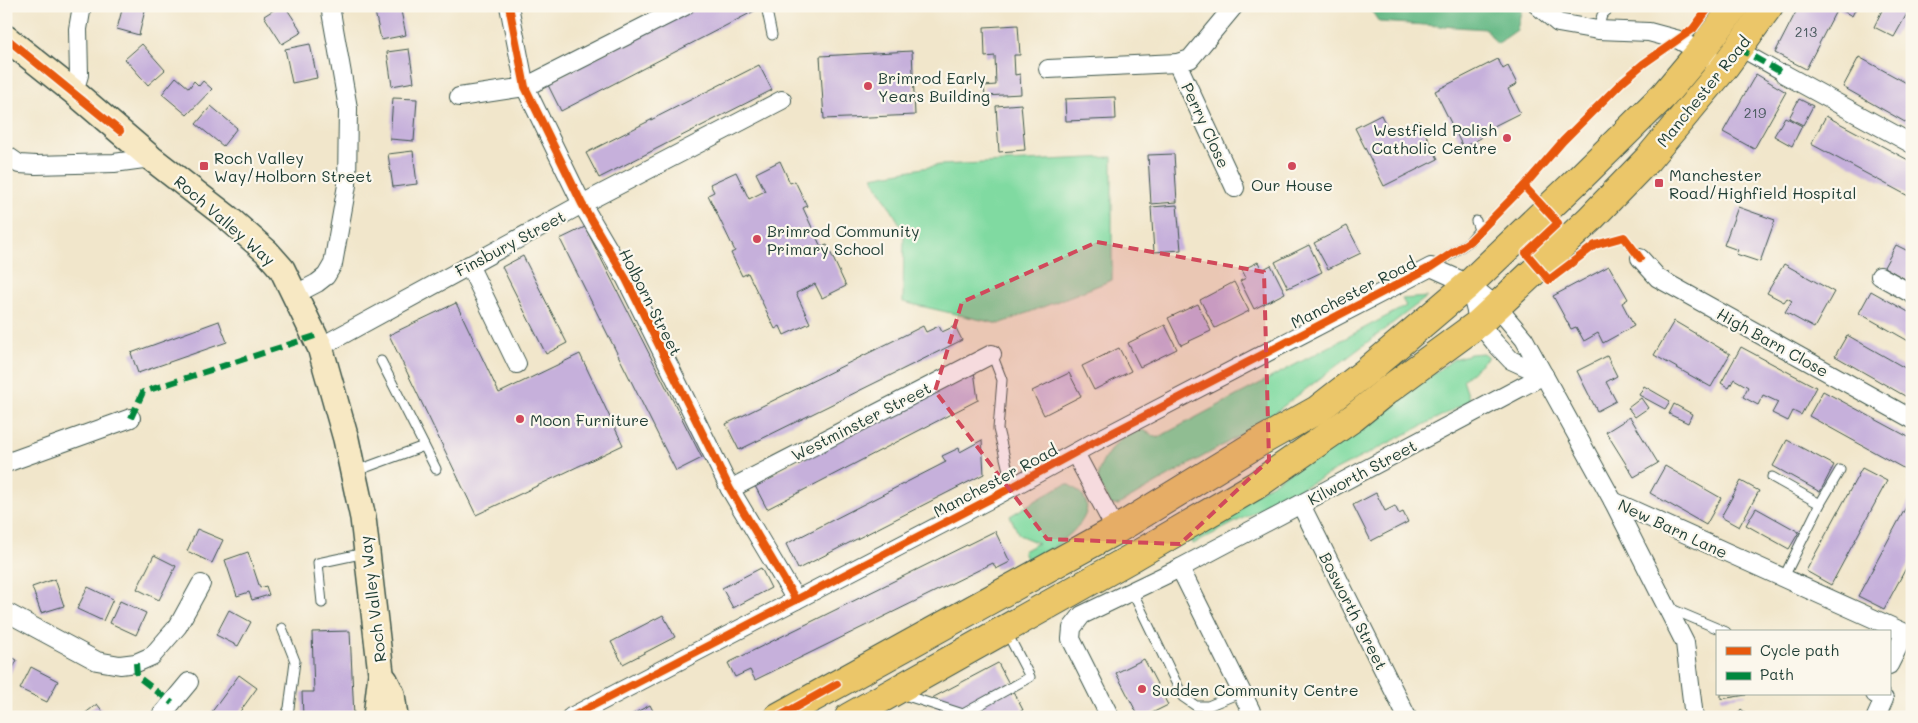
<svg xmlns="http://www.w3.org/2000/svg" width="1918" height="723" viewBox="0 0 1918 723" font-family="Mali,sans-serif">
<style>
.green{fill:#80daa1;stroke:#508c6a}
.forest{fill:#68ba87;stroke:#447c5e}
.building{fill:#c6b0db}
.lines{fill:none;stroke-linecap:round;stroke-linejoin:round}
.service-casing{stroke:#3e564b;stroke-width:11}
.pedestrian-casing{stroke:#3e564b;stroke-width:16}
.minor-casing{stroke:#3e564b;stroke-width:20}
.secondary-casing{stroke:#3e564b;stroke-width:28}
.trunk-casing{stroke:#3e564b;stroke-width:30}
.service{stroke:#fff;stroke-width:9}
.pedestrian{stroke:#fff;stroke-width:14}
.minor{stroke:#fff;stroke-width:18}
.secondary{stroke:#f7e8c3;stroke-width:25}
.trunk{stroke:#ebc669;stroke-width:28}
.quiet{stroke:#00873e;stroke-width:6;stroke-dasharray:12 6;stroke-linecap:butt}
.cycleway-casing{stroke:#fbf7ec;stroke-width:11}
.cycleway{stroke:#e8590c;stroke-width:8}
.marked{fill:#d1495b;fill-opacity:0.2;stroke:#d1495b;stroke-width:4;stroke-dasharray:10 6;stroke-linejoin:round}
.poi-dot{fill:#d1495b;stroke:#fbf7ec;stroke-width:2}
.labels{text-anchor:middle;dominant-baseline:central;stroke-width:4.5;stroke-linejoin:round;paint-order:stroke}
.number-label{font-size:14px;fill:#495a5e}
.poi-label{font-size:16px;fill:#1f3d34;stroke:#fbf7ec;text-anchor:start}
.street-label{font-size:16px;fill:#1f3d34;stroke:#fbf7ec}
</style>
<rect width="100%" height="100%" fill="#fbf7ec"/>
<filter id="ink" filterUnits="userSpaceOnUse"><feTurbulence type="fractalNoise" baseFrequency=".02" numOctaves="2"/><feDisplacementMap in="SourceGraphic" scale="10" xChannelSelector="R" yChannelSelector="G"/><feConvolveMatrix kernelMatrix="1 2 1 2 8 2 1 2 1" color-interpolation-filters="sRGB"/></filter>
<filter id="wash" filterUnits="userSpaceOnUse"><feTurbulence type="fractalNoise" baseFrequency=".0096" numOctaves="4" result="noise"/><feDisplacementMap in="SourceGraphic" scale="20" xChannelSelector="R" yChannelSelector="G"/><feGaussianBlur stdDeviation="1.12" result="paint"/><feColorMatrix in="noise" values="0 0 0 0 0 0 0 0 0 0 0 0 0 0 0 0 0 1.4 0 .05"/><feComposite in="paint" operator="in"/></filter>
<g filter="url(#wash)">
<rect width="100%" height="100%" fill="#f1e6cb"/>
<!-- green -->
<g class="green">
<polygon points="1112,157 1112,280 999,324 903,302 904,231 872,177 940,165"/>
<path d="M1427,297L1260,424L1118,505H1111C1107,497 1098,485 1098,477C1098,462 1121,433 1136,430C1144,429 1151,434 1157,438L1406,306L1402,299Z"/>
<polygon points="1483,353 1488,357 1463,380 1470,401 1193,544 1190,537 1371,419 1454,359 1470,354"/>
<path d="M1067,484C1120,510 1052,548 1028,565L1023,551L1038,543L1019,535L1010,516L1057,488Z"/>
</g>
<!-- forest -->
<polygon class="forest" points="1368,6 1522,6 1517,30 1497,44 1486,29 1379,22"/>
<g id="blocks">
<!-- building -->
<g class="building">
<polygon points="123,6 146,6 139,35 117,29"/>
<polygon points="280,6 285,6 302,32 282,44 264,16"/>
<polygon points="400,6 406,35 381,40 374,7"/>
<polygon points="696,6 756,6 758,9 561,111 547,83"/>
<polygon points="1799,6 1832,6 1837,9 1806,69 1775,53"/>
<polygon points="1834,6 1857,6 1852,16"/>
<polygon points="1884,6 1912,6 1912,14 1908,12 1894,37 1874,27"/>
<polygon points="1018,25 1020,55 1014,55 1015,75 1020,74 1021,94 985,96 984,86 996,85 995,56 985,57 984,27"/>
<polygon points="142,44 165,70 148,85 125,59"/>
<polygon points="310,44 317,78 292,83 285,49"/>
<polygon points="409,49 414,82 392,86 387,52"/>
<polygon points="912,51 915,115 824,119 820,56"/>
<polygon points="1859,57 1912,86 1912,126 1843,87"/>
<polygon points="1498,59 1503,69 1508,66 1517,84 1508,89 1520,113 1478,134 1481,138 1463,147 1435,91"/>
<polygon points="759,65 772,90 599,178 586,153"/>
<polygon points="1756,74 1786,92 1754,149 1723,132"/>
<polygon points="176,77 189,88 194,81 199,86 203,81 212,89 187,115 162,94"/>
<polygon points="1115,97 1116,119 1066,121 1065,99"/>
<polygon points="393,98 417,99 414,141 390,139"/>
<polygon points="1799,99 1813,106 1803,125 1789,118"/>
<polygon points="1021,104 1025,150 999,152 996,106"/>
<polygon points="211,106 237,128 223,146 196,124"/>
<polygon points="1381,115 1391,135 1419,121 1438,159 1384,186 1355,128"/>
<polygon points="1826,116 1912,162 1912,198 1811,144"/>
<polygon points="1785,117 1802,126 1792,146 1774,136"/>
<polygon points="413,151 417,184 393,187 388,154"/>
<polygon points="1174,154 1177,202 1151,204 1148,155"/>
<polygon points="780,161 790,183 795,181 807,206 803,208 821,247 827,245 846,286 822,298 815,284 796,293 810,323 784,335 780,326 775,329 748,273 742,276 731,253 735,251 708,195 714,192 710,184 736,172 749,199 765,191 756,173"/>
<polygon points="1177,205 1181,250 1154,252 1151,207"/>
<polygon points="1738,207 1775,220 1760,262 1736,254 1738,250 1724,245"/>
<polygon points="1347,226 1361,253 1328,269 1314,243"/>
<polygon points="585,227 702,458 676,471 560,239"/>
<polygon points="1309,245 1322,272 1288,288 1275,262"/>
<polygon points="1896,245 1912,253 1912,283 1884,267"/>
<polygon points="523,256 567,343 546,354 502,267"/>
<polygon points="1258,262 1262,270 1271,265 1285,293 1254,309 1240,281 1246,278 1242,270"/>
<polygon points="1784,264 1834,292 1814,328 1785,312 1792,301 1787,298 1784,302 1767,293"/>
<polygon points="1609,266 1628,299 1622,303 1634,326 1603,343 1598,333 1584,341 1576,327 1571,329 1553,296"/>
<polygon points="1234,282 1249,311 1215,328 1200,300"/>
<polygon points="1871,291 1912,314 1912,343 1859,313"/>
<polygon points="456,303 499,393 580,354 623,445 476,515 389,335"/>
<polygon points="1198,304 1211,331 1181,345 1168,318"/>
<polygon points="219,321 227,342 138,373 131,353"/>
<polygon points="1674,321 1730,354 1711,387 1654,355"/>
<polygon points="1165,325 1177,349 1140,367 1128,343"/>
<polygon points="923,326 926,332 939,326 942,332 955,326 962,340 739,450 726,424"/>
<polygon points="1847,335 1912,372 1912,400 1835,356"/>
<polygon points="1741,347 1816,387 1801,415 1793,411 1788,421 1772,413 1778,402 1763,395 1758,405 1743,397 1748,387 1734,379 1729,388 1721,383"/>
<polygon points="1119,348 1131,371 1094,390 1082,366"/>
<polygon points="1607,356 1617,376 1606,382 1616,401 1597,411 1577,371"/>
<polygon points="974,371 978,400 767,509 754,484"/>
<polygon points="1069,373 1081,396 1044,415 1032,391"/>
<polygon points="1644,386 1670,401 1665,409 1639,395"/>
<polygon points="1823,391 1912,439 1912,473 1809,416"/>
<polygon points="1641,398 1648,408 1635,417 1628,408"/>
<polygon points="1674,404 1692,414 1688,423 1669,414"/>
<polygon points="1630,417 1658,463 1634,477 1606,432"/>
<polygon points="982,440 984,474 798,569 786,544 946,462 942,456 959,448 960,452"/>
<polygon points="1787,440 1834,465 1820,492 1773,466"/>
<polygon points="1665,466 1721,498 1706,525 1650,493"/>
<polygon points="1862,468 1887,481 1831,585 1806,571"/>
<polygon points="1741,481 1759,491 1739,527 1721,517"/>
<polygon points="1376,493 1385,511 1395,506 1399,514 1403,512 1408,522 1371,541 1353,505"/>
<polygon points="1912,496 1912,557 1884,609 1858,596"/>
<polygon points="1756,508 1799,532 1789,549 1746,525"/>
<polygon points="197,529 223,540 212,563 187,551"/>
<polygon points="995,531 1010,562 996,569 993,563 755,680 750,670 735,677 728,663"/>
<polygon points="248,552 260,588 266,586 269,595 252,600 249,592 237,596 225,560"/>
<polygon points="154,555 176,566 159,600 137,589"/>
<polygon points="761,568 771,588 733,608 722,588"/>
<polygon points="55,579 64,606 41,613 32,587"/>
<polygon points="88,587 113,599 103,621 77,609"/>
<polygon points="120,601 146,613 136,635 110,623"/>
<polygon points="229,610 251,622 238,646 216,635"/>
<polygon points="663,615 675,637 623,664 611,642"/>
<polygon points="350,631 354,717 303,717 302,692 314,692 312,632"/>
<polygon points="6,654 17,660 6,682"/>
<polygon points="1144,659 1168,705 1144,717 1139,717 1116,673"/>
<polygon points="998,663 1023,710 1010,717 942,717 932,698"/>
<polygon points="31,667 58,681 47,702 20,689"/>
<polygon points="239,675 257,688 236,717 208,717"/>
<polygon points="1721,694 1746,694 1746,695 1721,699"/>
<polygon points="97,704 107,717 81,717 83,715"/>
<polygon points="650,705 656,717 627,717"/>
<polygon points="1741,709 1751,717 1736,717"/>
</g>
</g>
</g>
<g filter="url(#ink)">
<use href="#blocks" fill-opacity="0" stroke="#3e564b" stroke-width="1"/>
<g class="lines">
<defs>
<g id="service">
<polyline points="766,6 772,35"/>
<polyline points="1598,30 1602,15 1612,6"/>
<polyline points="1432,267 1470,241 1479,230 1476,221"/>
<polyline points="992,354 1002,380 998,429 1012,487"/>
<polyline points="381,361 436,469"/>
<polyline points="356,471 424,446"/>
<polyline points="1772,477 1820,504"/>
<polyline points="1783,579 1820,504 1840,470"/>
<polyline points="1132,591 1183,697 1196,706 1208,706 1242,692"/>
<polyline points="322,603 318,563 365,553"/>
<polyline points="1669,608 1726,632"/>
<polyline points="282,628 295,661 289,708 285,717"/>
<polyline points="901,694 963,714 1030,677 1006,631"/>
</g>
<polyline id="pedestrian" points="1738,48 1784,74"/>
<g id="minor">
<polyline points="509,6 525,87 582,204 626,279 730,489 796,600"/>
<polyline points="1538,6 1558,23 1598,30 1649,32 1679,40 1700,52 1723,69"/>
<polyline points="1177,63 1235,188"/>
<polyline points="1048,69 1177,63 1190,59 1234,6"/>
<polyline points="1784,74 1912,144"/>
<polyline points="74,92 79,75 78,29 82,6"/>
<polyline points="459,97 525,87 685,6"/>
<polyline points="6,155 19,164 36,165 114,163 151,158"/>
<polyline points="1640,258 1658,278 1912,419"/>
<polyline points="469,265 517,364"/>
<polyline points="1880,276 1912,294"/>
<polyline points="1469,284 1479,323 1495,343 1511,360 1544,375"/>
<polyline points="294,295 317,283 326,276 333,264 347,185 348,108 330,6"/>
<polyline points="320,347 582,204 782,100"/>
<polyline points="1075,453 1116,530"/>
<polyline points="6,463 131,418"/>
<polyline points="730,489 992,354"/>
<polyline points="1613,501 1912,636"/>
<polyline points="1301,505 1407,717"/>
<polyline points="1180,568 1251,711"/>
<polyline points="6,612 97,661 120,665 136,663 152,656 178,626 201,584"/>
<polyline points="1889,665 1905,633"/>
<polyline points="1875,694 1884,699 1876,717"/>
<polyline points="160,717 189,682"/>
<polyline points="571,717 992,498 1089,445 1431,267 1469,284 1497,307 1524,339 1613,501 1685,643 1694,717"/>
<polyline points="1110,717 1071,639 1072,628 1082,615 1180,568 1544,375"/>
</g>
<g id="secondary">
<polyline points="6,38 74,92 151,158 227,217 267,252 282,269 320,347 346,439 353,472 363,518 381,673 376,717"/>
<polyline points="385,680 392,694 395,717"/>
</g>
<g id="trunk">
<polyline points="778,717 1116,530 1258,443 1317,410 1367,371 1469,284 1581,177 1664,95 1700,52 1735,6"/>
<polyline points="849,717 1128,560 1255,486 1353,418 1385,392 1479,323 1590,219 1648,159 1723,69 1769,6"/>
</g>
</defs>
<!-- service casing -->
<use href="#service" class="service-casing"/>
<!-- pedestrian casing -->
<use href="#pedestrian" class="pedestrian-casing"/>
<!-- minor casing -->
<use href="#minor" class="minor-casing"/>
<!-- secondary casing -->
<use href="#secondary" class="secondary-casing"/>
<!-- trunk casing -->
<use href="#trunk" class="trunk-casing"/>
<!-- service -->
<use href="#service" class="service"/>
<!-- pedestrian -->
<use href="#pedestrian" class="pedestrian"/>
<!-- minor -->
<use href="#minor" class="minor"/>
<!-- secondary -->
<use href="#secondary" class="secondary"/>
<!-- trunk -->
<use href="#trunk" class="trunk"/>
<!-- quiet -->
<g class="quiet">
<polyline points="1738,48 1784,74"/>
<polyline points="131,418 143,392 315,336"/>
<polyline points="136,663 137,676 172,703"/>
</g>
<defs>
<g id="cycleway">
<polyline points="509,6 525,87 582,204 626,279 730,489 796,600"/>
<polyline points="6,38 120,131"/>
<polyline points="1524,186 1558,223 1526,253 1549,280 1595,245 1624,237 1640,258"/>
<polyline points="571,717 992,498 1089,445 1431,267 1470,241 1524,186 1563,141 1623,81 1643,64 1693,29 1710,6"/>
<polyline points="778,717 837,684"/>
</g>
</defs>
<!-- cycleway casing -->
<use href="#cycleway" class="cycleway-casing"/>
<!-- cycleway -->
<use href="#cycleway" class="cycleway"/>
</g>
</g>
<!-- marked area -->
<path class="marked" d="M1097,242L1264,272L1269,460L1180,544L1047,539L935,391L962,302Z"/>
<!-- markers -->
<g class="poi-dot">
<circle cx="868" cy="86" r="5"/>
<circle cx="1507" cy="138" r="5"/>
<rect x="199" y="161" width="10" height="10" rx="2.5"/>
<circle cx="1292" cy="166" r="5"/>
<rect x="1654" y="178" width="10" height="10" rx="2.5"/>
<circle cx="757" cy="239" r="5"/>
<circle cx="520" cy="419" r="5"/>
<circle cx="1142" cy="689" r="5"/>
</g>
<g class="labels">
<!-- number labels -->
<g class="number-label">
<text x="1806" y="31">213</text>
<text x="1755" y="112">219</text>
</g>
<!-- poi labels -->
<g class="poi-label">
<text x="878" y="77">Brimrod Early<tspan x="878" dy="18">Years Building</tspan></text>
<text x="1497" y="129" text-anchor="end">Westfield Polish<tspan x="1497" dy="18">Catholic Centre</tspan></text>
<text x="214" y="157">Roch Valley<tspan x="214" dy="18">Way/Holborn Street</tspan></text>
<text x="1669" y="174">Manchester<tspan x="1669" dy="18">Road/Highfield Hospital</tspan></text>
<text x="1292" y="184" text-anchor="middle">Our House</text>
<text x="767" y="230">Brimrod Community<tspan x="767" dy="18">Primary School</tspan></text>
<text x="530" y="419">Moon Furniture</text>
<text x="1152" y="689">Sudden Community Centre</text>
</g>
<!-- street labels -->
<g class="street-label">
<text transform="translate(1703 91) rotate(-51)">Manchester Road</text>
<text transform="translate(1206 125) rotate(65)">Perry Close</text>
<text transform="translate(225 220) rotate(41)">Roch Valley Way</text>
<text transform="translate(510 243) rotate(-28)">Finsbury Street</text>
<text transform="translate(1353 292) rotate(-27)">Manchester Road</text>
<text transform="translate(651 302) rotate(63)">Holborn Street</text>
<text transform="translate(1773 342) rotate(29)">High Barn Close</text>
<text transform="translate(861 421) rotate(-27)">Westminster Street</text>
<text transform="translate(1362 472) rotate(-28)">Kilworth Street</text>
<text transform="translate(995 480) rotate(-28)">Manchester Road</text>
<text transform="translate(1673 528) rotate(25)">New Barn Lane</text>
<text transform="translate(372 599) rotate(-97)">Roch Valley Way</text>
<text transform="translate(1354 611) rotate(63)">Bosworth Street</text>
</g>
</g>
<!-- margin -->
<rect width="1918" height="723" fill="none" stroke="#fbf7ec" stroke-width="25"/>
<!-- legend -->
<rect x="1716" y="630" width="175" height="65" fill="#fbf7ec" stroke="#a3ada2"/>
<rect x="1726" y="647" width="25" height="8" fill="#e8590c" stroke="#a3ada2"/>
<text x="1760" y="656" font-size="15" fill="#1f3d34">Cycle path</text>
<rect x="1726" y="672" width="25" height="8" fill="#00873e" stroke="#a3ada2"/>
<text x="1760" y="680" font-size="15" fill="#1f3d34">Path</text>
</svg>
